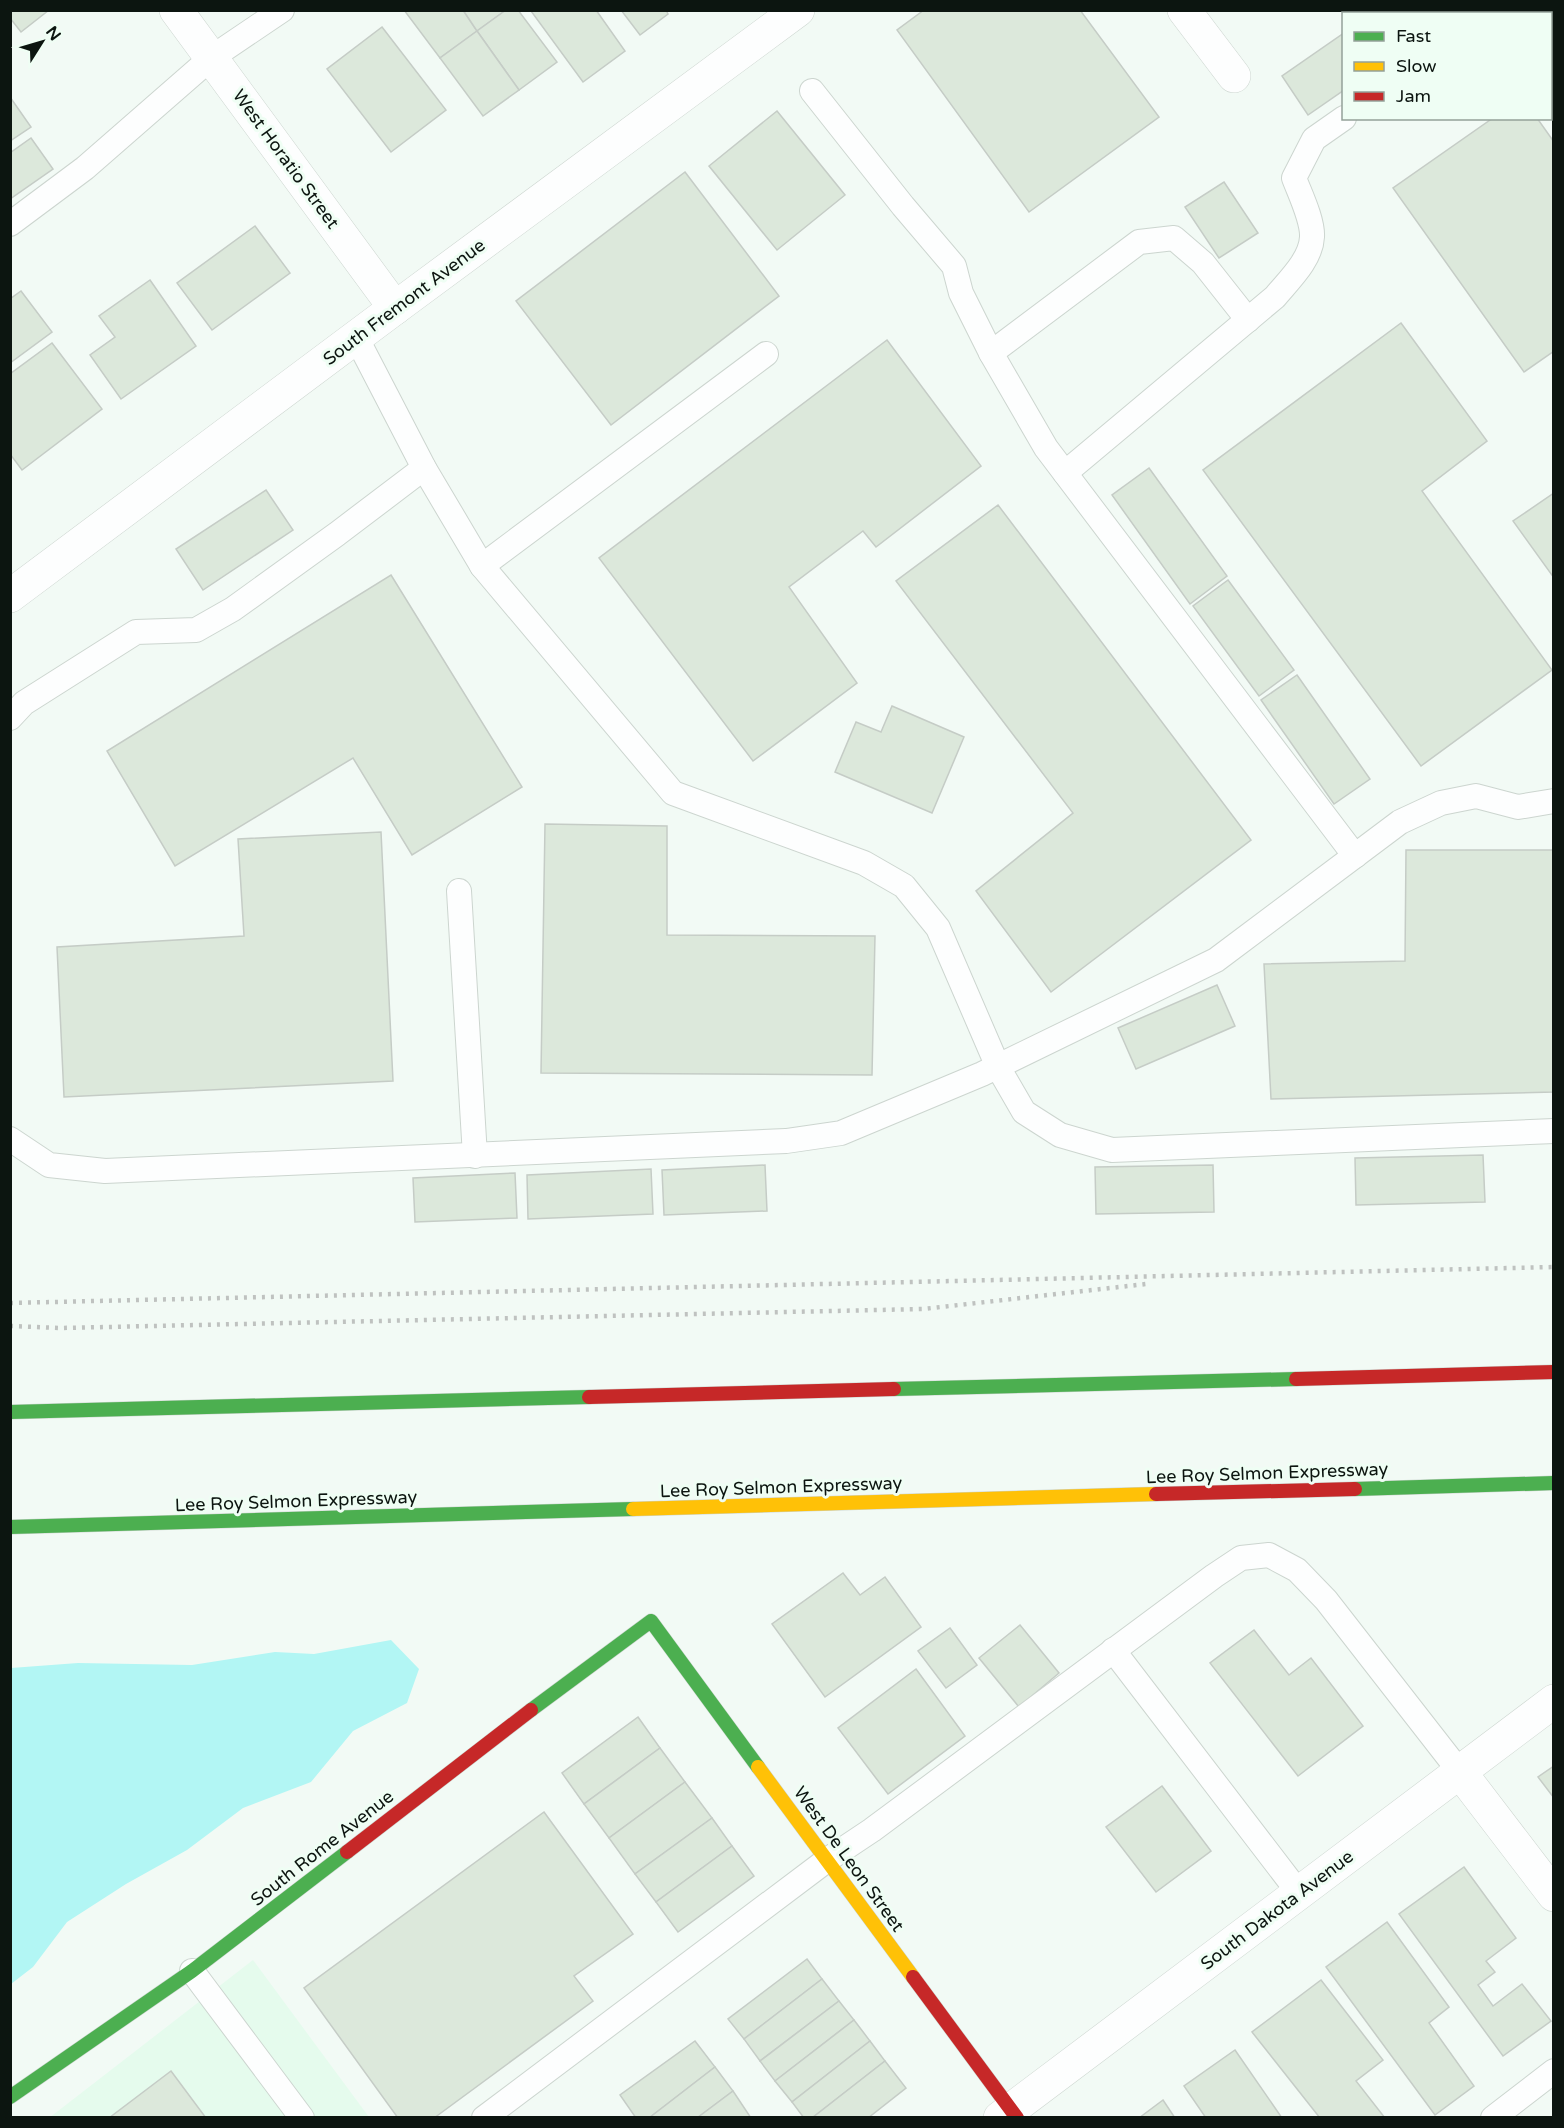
<svg xmlns="http://www.w3.org/2000/svg" width="1564" height="2128" viewBox="0 0 1564 2128" font-family="'Varela Round',sans-serif">
<style>
.built{fill:#e5fbed}
.water{fill:#b2f6f4}
.building{fill:#dce8db;stroke:#c5ccc6;stroke-width:1.5}
.lines{fill:none;stroke-linecap:round;stroke-linejoin:round}
.lane-casing{stroke:#ccd5cf;stroke-width:26}
.street-casing{stroke:#ccd5cf;stroke-width:34}
.fast-casing{stroke:#ccd5cf;stroke-width:15}
.slow-casing{stroke:#ccd5cf;stroke-width:15}
.jam-casing{stroke:#ccd5cf;stroke-width:15}
.lane{stroke:#fdfefe;stroke-width:24}
.street{stroke:#fdfefe;stroke-width:33}
.fast{stroke:#4caf50;stroke-width:14}
.slow{stroke:#ffc107;stroke-width:14}
.jam{stroke:#c62828;stroke-width:14}
.rail{stroke:#bfc2c0;stroke-width:4.5;stroke-dasharray:3 6;stroke-linecap:butt}
.labels{text-anchor:middle;dominant-baseline:central;stroke-width:6;stroke-linejoin:round;paint-order:stroke}
.street-label{font-size:18px;fill:#0c1510;stroke:#effef4}
</style>
<rect width="100%" height="100%" fill="#f2faf5"/>
<!-- built -->
<polygon class="built" points="253,1960 369,2117 49,2118"/>
<!-- water -->
<polygon class="water" points="391,1640 419,1669 407,1703 353,1731 311,1782 243,1808 187,1850 126,1884 67,1922 33,1967 11,1984 11,1668 78,1663 192,1665 275,1652 314,1654"/>
<!-- building -->
<g class="building">
<polygon points="10,10 49,10 21,32 10,18"/>
<polygon points="404,10 463,10 477,31 440,58"/>
<polygon points="463,10 506,10 477,31"/>
<polygon points="506,10 518,10 557,62 519,90 477,31"/>
<polygon points="596,10 625,51 583,82 531,11"/>
<polygon points="621,10 666,10 668,14 640,35"/>
<polygon points="924,10 1080,10 1159,117 1029,212 897,30"/>
<polygon points="1375,10 1416,10 1418,14 1371,14"/>
<polygon points="382,27 446,110 391,152 327,69"/>
<polygon points="477,31 519,90 483,116 440,58"/>
<polygon points="1344,33 1344,90 1308,115 1282,76"/>
<polygon points="10,97 31,127 10,141"/>
<polygon points="777,111 845,195 777,250 709,166"/>
<polygon points="1493,118 1537,118 1554,142 1554,351 1524,372 1393,188"/>
<polygon points="31,138 53,169 10,199 10,153"/>
<polygon points="685,172 779,296 611,425 516,301"/>
<polygon points="1224,182 1258,233 1219,258 1185,207"/>
<polygon points="255,226 290,273 212,330 177,283"/>
<polygon points="150,280 196,346 121,399 90,355 115,337 99,316"/>
<polygon points="21,291 52,332 10,363 10,299"/>
<polygon points="1401,323 1487,441 1422,491 1552,670 1421,766 1203,470"/>
<polygon points="887,340 981,466 876,547 863,531 789,587 857,683 753,761 599,558"/>
<polygon points="52,343 102,409 22,470 10,454 10,374"/>
<polygon points="1149,468 1227,576 1190,604 1112,495"/>
<polygon points="266,490 293,530 203,590 176,549"/>
<polygon points="1554,493 1554,578 1513,521"/>
<polygon points="998,505 1251,840 1051,992 976,891 1073,813 896,581"/>
<polygon points="391,575 522,787 412,855 353,758 175,866 107,751"/>
<polygon points="1228,580 1294,670 1259,696 1193,606"/>
<polygon points="1297,675 1370,779 1334,804 1261,700"/>
<polygon points="892,706 964,737 932,813 835,772 856,722 881,732"/>
<polygon points="545,824 667,826 667,935 875,936 872,1075 541,1073"/>
<polygon points="381,832 393,1081 64,1097 57,947 244,936 238,839"/>
<polygon points="1406,850 1554,850 1554,1092 1271,1099 1264,964 1405,961"/>
<polygon points="1217,985 1235,1026 1136,1069 1118,1028"/>
<polygon points="1483,1155 1485,1202 1356,1205 1355,1158"/>
<polygon points="765,1165 767,1211 664,1215 662,1170"/>
<polygon points="1213,1165 1214,1212 1096,1214 1095,1167"/>
<polygon points="651,1169 653,1214 528,1219 527,1175"/>
<polygon points="515,1173 517,1218 415,1222 413,1178"/>
<polygon points="843,1573 860,1595 885,1577 921,1627 825,1697 772,1624"/>
<polygon points="1020,1625 1059,1673 1019,1707 979,1658"/>
<polygon points="950,1628 977,1665 946,1688 918,1651"/>
<polygon points="1254,1630 1289,1675 1311,1658 1363,1726 1298,1776 1210,1663"/>
<polygon points="916,1669 965,1736 888,1794 838,1728"/>
<polygon points="638,1717 660,1748 584,1804 562,1773"/>
<polygon points="660,1748 685,1782 609,1838 584,1804"/>
<polygon points="1554,1766 1554,1798 1538,1777"/>
<polygon points="685,1782 712,1818 635,1874 609,1838"/>
<polygon points="1162,1786 1211,1851 1156,1892 1106,1827"/>
<polygon points="544,1812 633,1934 574,1976 593,2001 434,2118 398,2118 304,1988"/>
<polygon points="712,1818 732,1846 656,1902 635,1874"/>
<polygon points="732,1846 754,1876 678,1932 656,1902"/>
<polygon points="1464,1867 1516,1938 1486,1961 1495,1972 1478,1985 1493,2006 1522,1984 1551,2021 1503,2056 1399,1914"/>
<polygon points="1387,1922 1449,2007 1429,2023 1474,2086 1435,2115 1326,1967"/>
<polygon points="807,1959 822,1979 744,2039 728,2019"/>
<polygon points="822,1979 839,2001 760,2061 744,2039"/>
<polygon points="1321,1980 1383,2060 1356,2081 1385,2118 1320,2118 1252,2032"/>
<polygon points="839,2001 854,2020 775,2081 760,2061"/>
<polygon points="854,2020 870,2041 792,2102 775,2081"/>
<polygon points="695,2041 715,2067 649,2118 636,2118 620,2095"/>
<polygon points="870,2041 885,2061 812,2118 804,2118 792,2102"/>
<polygon points="1235,2050 1282,2118 1206,2118 1184,2086"/>
<polygon points="885,2061 906,2088 868,2118 812,2118"/>
<polygon points="715,2067 733,2091 697,2118 649,2118"/>
<polygon points="171,2071 206,2118 109,2118"/>
<polygon points="733,2091 751,2118 697,2118"/>
<polygon points="1163,2100 1175,2118 1139,2118"/>
</g>
<g class="lines">
<defs>
<g id="lane">
<polyline points="1488,14 1493,10"/>
<polyline points="812,91 903,206 954,266 961,293 991,353 1046,448 1355,856"/>
<polyline points="10,224 85,168 211,58 282,10"/>
<polyline points="356,337 424,468 482,566 673,793 864,863 904,886 938,928 998,1067 1024,1112 1060,1135 1112,1150 1554,1131"/>
<polyline points="991,353 1139,242 1174,238 1203,263 1248,320"/>
<path d="M1065,473L1275,297C1288,281 1311,260 1312,237C1313,220 1300,194 1294,178L1314,139L1344,118"/>
<polyline points="482,566 766,354"/>
<polyline points="10,718 24,703 136,632 196,630 233,609 337,534 424,468"/>
<polyline points="459,891 475,1156"/>
<polyline points="10,1139 49,1165 105,1171 786,1141 841,1133 982,1074 1216,960 1400,822 1441,803 1476,796 1518,807 1554,801"/>
<polyline points="1113,1650 1299,1893"/>
<polyline points="192,1971 302,2118"/>
<polyline points="484,2118 827,1860 872,1830 1214,1576 1241,1558 1269,1555 1297,1570 1326,1600 1460,1772"/>
<polyline points="1493,2118 1554,2071"/>
</g>
<g id="street">
<polyline points="176,10 395,308"/>
<polyline points="1184,10 1234,76"/>
<polyline points="10,596 395,308 798,10"/>
<polyline points="1460,1772 1554,1895"/>
<polyline points="1000,2118 1554,1701"/>
</g>
<g id="fast">
<polyline points="894,1389 1296,1379"/>
<polyline points="10,1412 589,1397"/>
<polyline points="1355,1489 1554,1483"/>
<polyline points="10,1527 633,1509"/>
<polyline points="531,1710 651,1621 758,1767"/>
<polyline points="10,2097 192,1971 347,1852"/>
</g>
<g id="slow">
<polyline points="633,1509 1156,1494"/>
<polyline points="758,1767 913,1977"/>
</g>
<g id="jam">
<polyline points="1296,1379 1554,1372"/>
<polyline points="589,1397 894,1389"/>
<polyline points="1156,1494 1355,1489"/>
<polyline points="347,1852 531,1710"/>
<polyline points="913,1977 1017,2118"/>
</g>
</defs>
<!-- lane casing -->
<use href="#lane" class="lane-casing"/>
<!-- street casing -->
<use href="#street" class="street-casing"/>
<!-- fast casing -->
<use href="#fast" class="fast-casing"/>
<!-- slow casing -->
<use href="#slow" class="slow-casing"/>
<!-- jam casing -->
<use href="#jam" class="jam-casing"/>
<!-- lane -->
<use href="#lane" class="lane"/>
<!-- street -->
<use href="#street" class="street"/>
<!-- fast -->
<use href="#fast" class="fast"/>
<!-- slow -->
<use href="#slow" class="slow"/>
<!-- jam -->
<use href="#jam" class="jam"/>
<!-- rail -->
<g class="rail">
<polyline points="10,1303 1554,1267"/>
<polyline points="10,1326 61,1328 923,1309 1146,1284"/>
</g>
</g>
<g class="labels">
<!-- street labels -->
<g class="street-label">
<text transform="translate(286 159) rotate(54)">West Horatio Street</text>
<text transform="translate(404 302) rotate(-37)">South Fremont Avenue</text>
<text transform="translate(1267 1473) rotate(-2)">Lee Roy Selmon Expressway</text>
<text transform="translate(781 1487) rotate(-2)">Lee Roy Selmon Expressway</text>
<text transform="translate(296 1501) rotate(-2)">Lee Roy Selmon Expressway</text>
<text transform="translate(322 1848) rotate(-38)">South Rome Avenue</text>
<text transform="translate(849 1859) rotate(54)">West De Leon Street</text>
<text transform="translate(1277 1910) rotate(-37)">South Dakota Avenue</text>
</g>
</g>
<!-- border -->
<rect width="1564" height="2128" fill="none" stroke="#0c1510" stroke-width="24"/>
<!-- legend -->
<rect x="1342" y="12" width="210" height="108" fill="#effef4" stroke="#94a199" stroke-width="1.5"/>
<rect x="1354" y="32" width="30" height="9" fill="#4caf50" stroke="#94a199" stroke-width="1.5"/>
<text x="1396" y="42" font-size="18" fill="#0c1510">Fast</text>
<rect x="1354" y="62" width="30" height="9" fill="#ffc107" stroke="#94a199" stroke-width="1.5"/>
<text x="1396" y="72" font-size="18" fill="#0c1510">Slow</text>
<rect x="1354" y="92" width="30" height="9" fill="#c62828" stroke="#94a199" stroke-width="1.5"/>
<text x="1396" y="102" font-size="18" fill="#0c1510">Jam</text>
<!-- north arrow -->
<g transform="translate(42 42) rotate(53)" stroke="#effef4" stroke-width="4.5" paint-order="stroke">
<path d="M0-4.5L10 22L0 15L-10 22Z" fill="#0c1510"/>
<text y="-9" font-size="16" font-weight="bold" text-anchor="middle" fill="#0c1510">N</text>
</g>
</svg>
